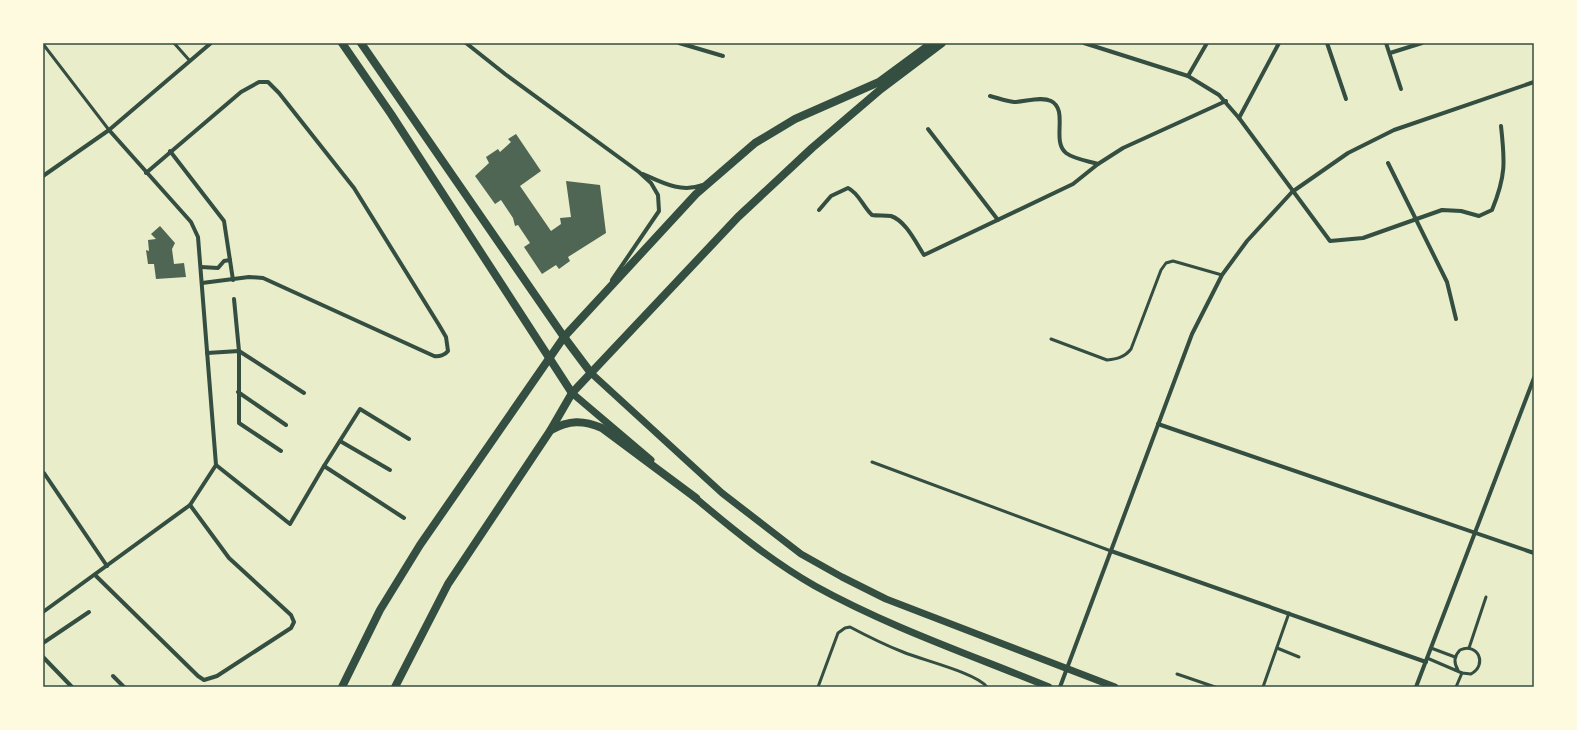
<svg xmlns="http://www.w3.org/2000/svg" width="1577" height="730" viewBox="0 0 1577 730" font-family="'Public Sans',sans-serif">
<style>
.building{fill:#4f6655}
.lines{fill:none;stroke-linecap:round;stroke-linejoin:round}
.service{stroke:#344e41;stroke-width:3}
.minor{stroke:#344e41;stroke-width:4}
.tertiary{stroke:#344e41;stroke-width:7}
.secondary{stroke:#344e41;stroke-width:8}
.neatline{fill:none;stroke:#344e41;stroke-width:1.5}
</style>
<rect width="100%" height="100%" fill="#e9edc9"/>
<g class="building">
<polygon points="516,134 541,171 520,186 551,231 561,224 560,218 571,217 566,181 600,185 606,233 568,257 570,261 559,269 556,265 542,274 524,247 530,243 518,225 515,226 513,218 501,200 495,204 475,176 489,163 486,157 498,149 500,152 511,142 508,139"/>
<polygon points="160,226 175,243 172,249 174,264 184,263 186,277 156,279 154,264 148,264 146,250 149,251 148,240 156,239 151,234"/>
</g>
<g class="lines">
<g class="service">
<polyline points="174,43 190,61"/>
<polyline points="43,44 109,130"/>
<path d="M1051,339L1107,360C1117,359 1125,357 1131,349L1161,270L1166,263L1173,261L1222,275"/>
<polyline points="872,462 1111,551"/>
<polyline points="1277,648 1299,657"/>
<polyline points="1431,648 1455,657"/>
<polyline points="1469,648 1486,597"/>
<path d="M1427,658L1462,673L1471,674C1488,665 1478,642 1460,650C1454,656 1453,662 1458,670"/>
<polyline points="1177,674 1215,687"/>
<path d="M818,687L838,633L845,628L850,627C867,636 885,645 903,652C922,660 977,673 987,687"/>
<polyline points="1263,687 1289,613"/>
<polyline points="1456,687 1462,673"/>
</g>
<g class="minor">
<polyline points="466,43 505,74 639,172 651,183 658,195 659,211 612,280"/>
<polyline points="679,43 723,56"/>
<path d="M1084,43L1188,76L1219,95L1239,118L1330,241L1363,238L1442,210L1461,211L1479,216L1492,210C1506,176 1505,162 1501,126"/>
<polyline points="1327,43 1346,99"/>
<polyline points="1386,43 1401,89"/>
<polyline points="1390,53 1422,43"/>
<polyline points="1188,76 1207,43"/>
<path d="M990,96C998,98 1006,101 1014,102C1025,102 1041,96 1051,101C1069,110 1051,141 1066,153C1074,159 1088,161 1098,164"/>
<polyline points="1239,118 1279,43"/>
<polyline points="928,129 998,220"/>
<polyline points="170,151 224,221 233,280"/>
<polyline points="1388,163 1447,282 1456,319"/>
<path d="M146,173L241,92L259,82H268L279,93L354,188L439,325L446,337L448,351C445,355 439,357 434,356L263,278L249,277L202,283"/>
<path d="M643,174C663,183 681,193 703,185"/>
<polyline points="43,176 109,130 211,43"/>
<path d="M819,210L831,196L848,188C859,193 863,207 872,215C878,216 885,215 891,216C906,221 916,243 924,255L1073,184L1098,164L1123,148L1226,101"/>
<polyline points="201,267 218,268 224,261 230,260"/>
<polyline points="234,299 239,351 304,393"/>
<polyline points="207,353 239,351 239,423 281,451"/>
<polyline points="238,392 286,425"/>
<polyline points="1158,424 1534,553"/>
<polyline points="340,441 390,470"/>
<polyline points="216,465 290,524 324,466 360,409 409,439"/>
<polyline points="324,466 404,518"/>
<polyline points="44,473 107,566"/>
<polyline points="1111,551 1426,662"/>
<polyline points="95,575 198,676 204,680 217,676 291,628 294,622 291,615 229,558 190,505"/>
<polyline points="43,612 190,505 216,465 198,237 191,222 109,130"/>
<polyline points="43,643 89,612"/>
<polyline points="43,657 72,687"/>
<polyline points="113,676 124,687"/>
<polyline points="1060,687 1192,334 1222,275 1247,241 1292,192 1348,153 1394,130 1534,82"/>
<polyline points="1416,687 1534,378"/>
</g>
<g class="tertiary">
<polyline points="591,373 722,493 801,554 842,577 886,599 1115,687"/>
<polyline points="572,393 651,460"/>
<path d="M693,496C731,528 771,561 815,586C889,627 971,655 1049,687"/>
</g>
<g class="secondary">
<polyline points="342,43 391,114 572,393"/>
<polyline points="361,43 564,337 591,373"/>
<path d="M551,430C569,420 583,420 602,428L696,498"/>
<polyline points="342,687 380,610 420,545 564,337 696,194 755,143 795,119 879,82 932,43"/>
<polyline points="395,687 448,584 550,431 572,393 738,217 812,148 881,89 942,43"/>
</g>
</g>
<rect width="1577" height="730" fill="none" stroke="#fefae0" stroke-width="88"/>
<rect x="44" y="44" width="1489" height="642" class="neatline"/>
</svg>
